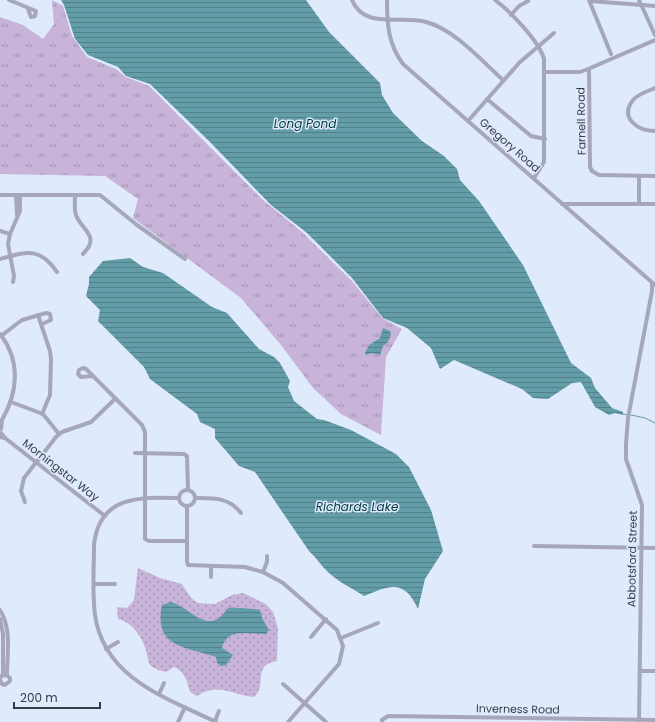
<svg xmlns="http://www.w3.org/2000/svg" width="655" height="722" viewBox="0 0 655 722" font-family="Poppins,sans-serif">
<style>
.grass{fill:url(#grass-tufts)}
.park{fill:url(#park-dots)}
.water{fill:url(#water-rules)}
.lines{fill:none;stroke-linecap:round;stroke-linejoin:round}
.stream{stroke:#639da8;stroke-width:1}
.minor{stroke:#a7a7bb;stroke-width:4}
.labels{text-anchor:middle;stroke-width:3;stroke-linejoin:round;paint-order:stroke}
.street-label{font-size:11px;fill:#363d49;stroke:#dfeafc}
.water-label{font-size:12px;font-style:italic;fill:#003941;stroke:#dfeafc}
</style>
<defs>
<pattern id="grass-tufts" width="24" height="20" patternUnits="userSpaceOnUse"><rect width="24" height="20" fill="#c8b3d9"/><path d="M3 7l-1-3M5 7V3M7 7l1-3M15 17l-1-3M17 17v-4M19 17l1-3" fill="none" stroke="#a393b2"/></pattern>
<pattern id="park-dots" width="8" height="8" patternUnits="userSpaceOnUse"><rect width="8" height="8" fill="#c8b3d9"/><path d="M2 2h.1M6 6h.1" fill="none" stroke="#a393b2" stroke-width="1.8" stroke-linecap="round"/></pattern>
<pattern id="water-rules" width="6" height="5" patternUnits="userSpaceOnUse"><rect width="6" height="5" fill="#639da8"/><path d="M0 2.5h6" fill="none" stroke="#52818b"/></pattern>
</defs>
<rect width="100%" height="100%" fill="#dfeafc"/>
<polygon class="grass" points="52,0 63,6 72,36 87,57 116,69 126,77 149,86 263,200 302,232 352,281 382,318 402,329 386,357 381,435 341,414 313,388 281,345 241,298 133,218 138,199 105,176 0,174 0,17 23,25 43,39 54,24"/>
<path class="park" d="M138,568L160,578L182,584L191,598L198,603L215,604L232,595L243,593L266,604L273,612L278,628L277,661C251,665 268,685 254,697C232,695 218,682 197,696L190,692C187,681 185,672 174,667L166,672C145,667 150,663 145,647C140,634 131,622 118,619L117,607L127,608L134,600Z"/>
<g class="water">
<polygon points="61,0 306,0 329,32 380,83 382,95 393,113 422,141 444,156 457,169 460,180 479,201 523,265 571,363 591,378 595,388 612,408 623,412 623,415 615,413 609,415 595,407 581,382 572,383 548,399 533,398 522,389 454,360 440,369 431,348 407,328 383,318 352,278 307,233 271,205 209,141 150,84 126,76 118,67 88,55 75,39 64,5"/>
<path d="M130,258L143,267L163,273L212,307L227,313L259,349L274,357L280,363L290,381L288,387L294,401L317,419L324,420L351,430L396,454L409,467L431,510L443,551L425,579L418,609C404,579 391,585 364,596C352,588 338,582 328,572C321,566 316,557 309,551L255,472L239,466L215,438V429L200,422L197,414L150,379L144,367L98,321L100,310L86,296L89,284V277L103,261Z"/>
<polygon points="383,328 390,331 391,334 388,342 383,346 380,355 372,353 366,355 365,353 369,345 380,338"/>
<path d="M171,602C194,610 208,637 228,608C231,607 257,609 260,610L262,618L269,630L266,634C249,634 227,627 222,648L233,655L226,665L221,666L217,663L216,657C186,647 153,648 162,605Z"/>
</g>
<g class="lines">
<g class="stream">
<polyline points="623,414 628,415"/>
<polyline points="631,415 645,418 655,423"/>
</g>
<g class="minor">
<polyline points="9,0 36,11 35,16 31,17 28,9"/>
<path d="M352,0C364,30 402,15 426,22C454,29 482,61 503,80"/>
<path d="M387,0C387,24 388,44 403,64L655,285"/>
<path d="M495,0C510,11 539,41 544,59V162L534,178"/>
<polyline points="589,0 611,54"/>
<polyline points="639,0 655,35"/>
<polyline points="590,1 655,6"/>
<polyline points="511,15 519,6 528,1"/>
<polyline points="589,69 590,167 592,171 599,175 655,176"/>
<polyline points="544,72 580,72 588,69 655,40"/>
<path d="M655,88C648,91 638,94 633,100C619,118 638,131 655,131"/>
<polyline points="487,99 531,136 545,139"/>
<polyline points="468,121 520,62 554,33"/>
<polyline points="0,195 100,195 137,225 185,259"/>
<polyline points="16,195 17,215"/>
<path d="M75,195C75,202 74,209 76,215C82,231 101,236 83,254"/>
<polyline points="562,204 655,204"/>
<polyline points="639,204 639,176"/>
<polyline points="0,231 10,234"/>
<path d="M0,259C26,252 39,246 57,272"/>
<polyline points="13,282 14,276 8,244 10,234 20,211 20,195"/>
<polyline points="38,315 50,351 51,359 50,395 42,414"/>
<path d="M0,334C21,361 18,392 2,420"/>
<polyline points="1,336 22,320 46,313 50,314 51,320 42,324"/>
<polyline points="92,376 81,377 78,374 79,370 83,368 86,369 142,425 145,432 145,539 149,541 187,541"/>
<polyline points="11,402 43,414 59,434"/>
<polyline points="0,422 2,420 1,429"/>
<polyline points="0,437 5,438 1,433"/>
<polyline points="5,438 105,516"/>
<polyline points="135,453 184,454 187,456 188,489"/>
<circle cx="187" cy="498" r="8"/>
<path d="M179,498C141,497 99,495 94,545C94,568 92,592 95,615C104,678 166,698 216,722"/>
<path d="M196,498C213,498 229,497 241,513"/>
<polyline points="25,502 21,491 24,478 56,437 62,432 91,422 115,399"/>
<polyline points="187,506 187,562 188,565 245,567 263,572 283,583 337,630 343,646 339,664 288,722"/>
<polyline points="534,546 655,548"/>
<polyline points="263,572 267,562 267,556"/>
<polyline points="211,577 211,566"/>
<polyline points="94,584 115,584"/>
<path d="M0,610C12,629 7,654 7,675"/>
<polyline points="0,619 3,634 3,675"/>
<polyline points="311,637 326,619"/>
<polyline points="341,638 378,623"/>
<polyline points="106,649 118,642"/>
<polyline points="640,671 655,671"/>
<polyline points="0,679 1,676 6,675 10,678 10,681 5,685 2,684 0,680"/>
<polyline points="283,684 326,722"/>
<polyline points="159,694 164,683"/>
<polyline points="639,720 642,505 626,459 626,444 628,418 652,291 652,284"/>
<polyline points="215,721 219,711"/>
<polyline points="178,722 185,707"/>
<polyline points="382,722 382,720 388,716 655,720"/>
</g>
</g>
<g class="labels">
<g class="street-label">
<text transform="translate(581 121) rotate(-91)" y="4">Farnell Road</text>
<text transform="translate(510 145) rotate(41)" y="4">Gregory Road</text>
<text transform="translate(61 470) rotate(38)" y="4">Morningstar Way</text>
<text transform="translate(632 559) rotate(-89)" y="4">Abbotsford Street</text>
<text transform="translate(518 709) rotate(1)" y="4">Inverness Road</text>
</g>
<g class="water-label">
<text x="305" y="128">Long Pond</text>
<text x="357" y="511">Richards Lake</text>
</g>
</g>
<path d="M14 702v6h86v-6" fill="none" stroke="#363d49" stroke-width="2"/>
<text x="20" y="702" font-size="12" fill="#363d49" stroke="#dfeafc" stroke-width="3" paint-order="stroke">200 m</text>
</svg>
